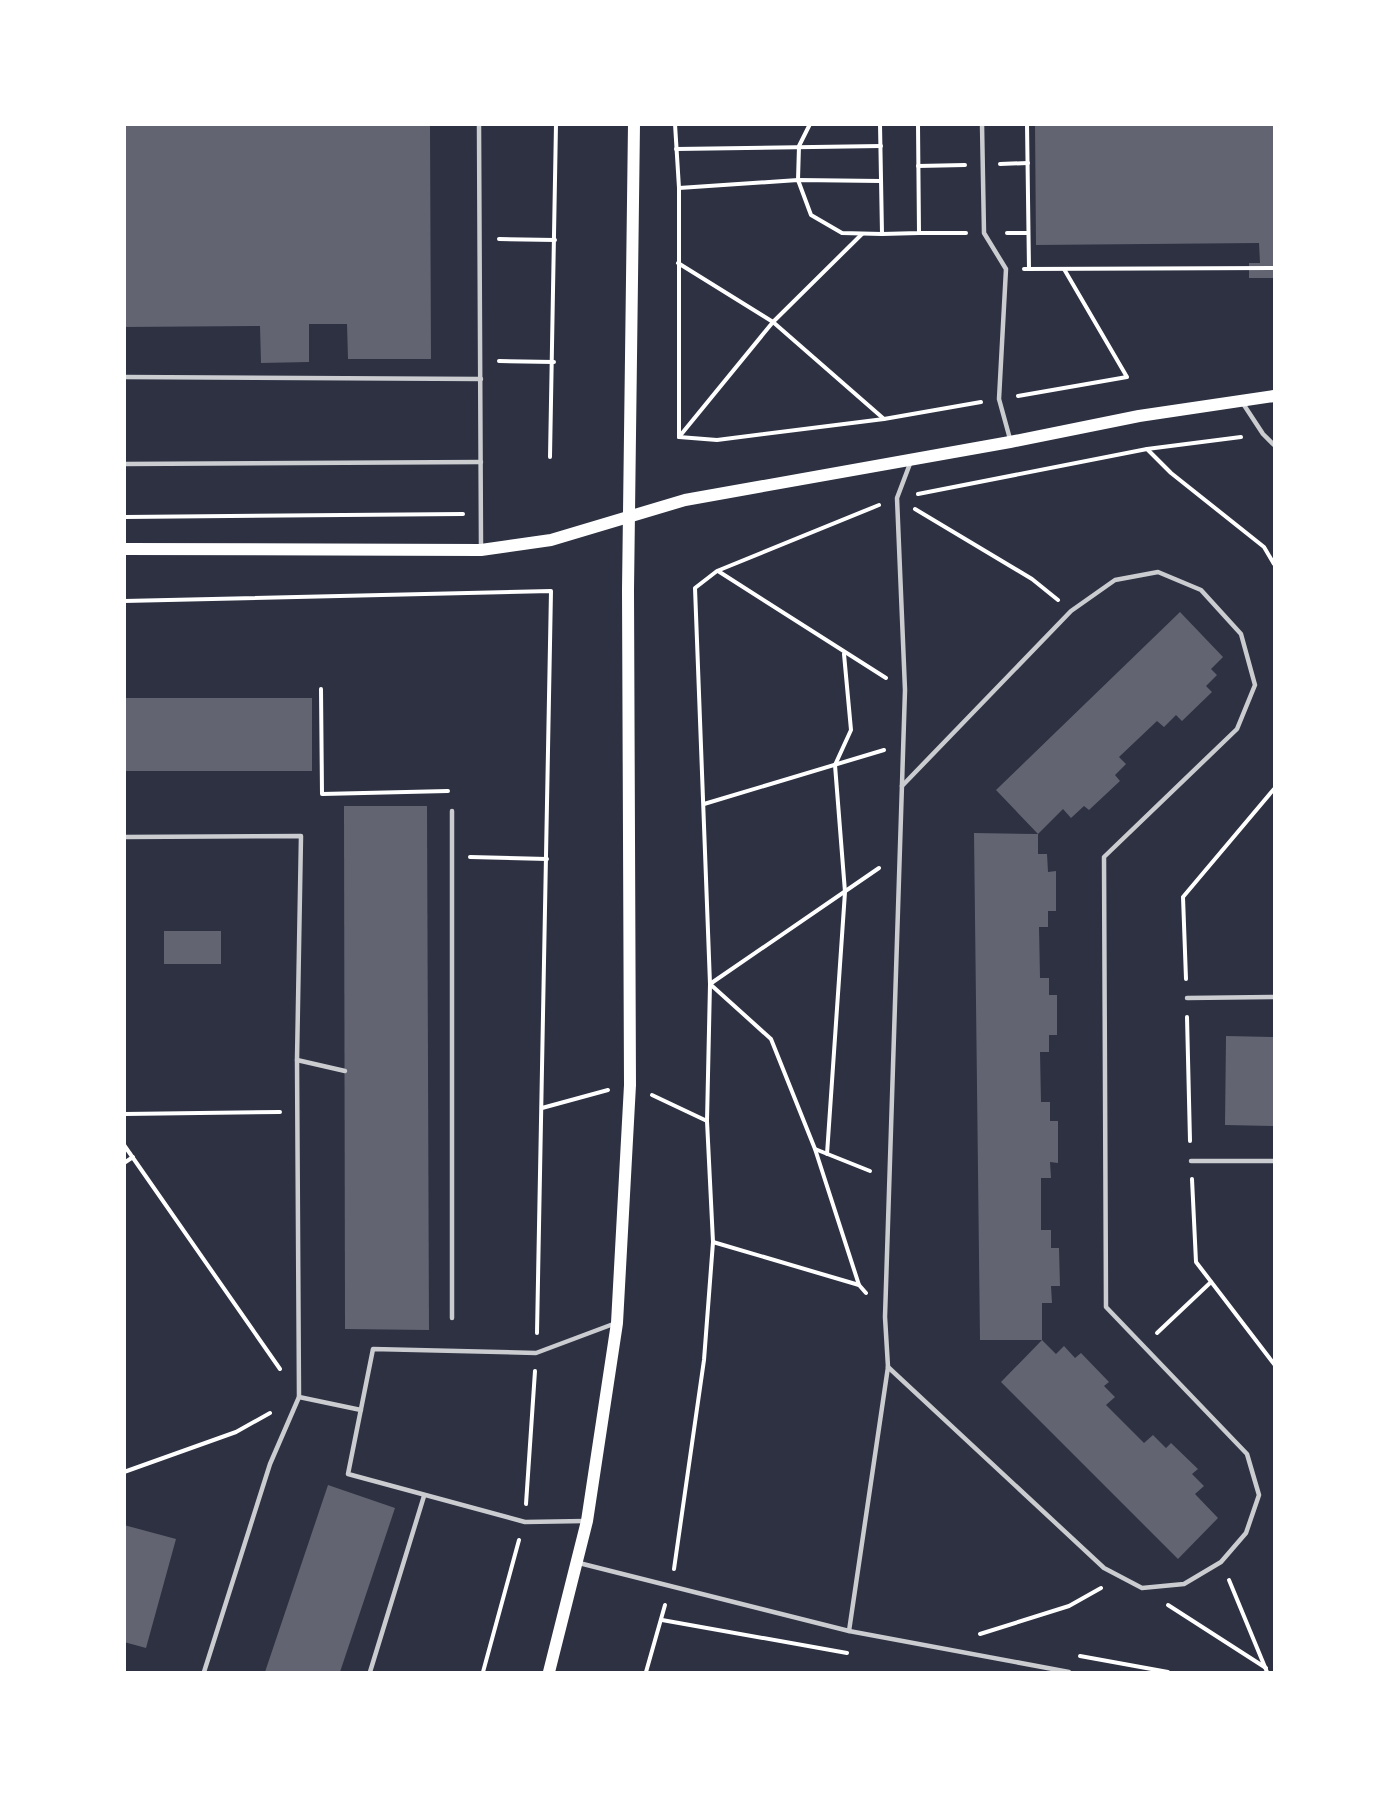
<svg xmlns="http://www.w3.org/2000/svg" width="1399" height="1797" viewBox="0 0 1399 1797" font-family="Spectral,serif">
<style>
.building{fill:#626471}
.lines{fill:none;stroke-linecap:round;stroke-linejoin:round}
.path{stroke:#fff;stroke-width:4}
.service{stroke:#caccd0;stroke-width:4.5}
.secondary{stroke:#fff;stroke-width:12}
</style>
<rect width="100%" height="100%" fill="#2d3142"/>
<g class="building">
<polygon points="124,124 430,124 431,359 348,359 347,324 309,324 309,362 261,363 260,326 124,327"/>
<polygon points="1035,124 1274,124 1274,278 1249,278 1249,263 1260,263 1259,243 1036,245"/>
<polygon points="1180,612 1223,657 1211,669 1217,675 1206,686 1212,692 1182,721 1176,715 1164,727 1157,721 1119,757 1126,764 1115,775 1120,781 1089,810 1084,806 1071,818 1063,809 1038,834 1038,854 1047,854 1048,872 1056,871 1056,911 1048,911 1048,927 1039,927 1040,978 1049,978 1049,995 1057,995 1057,1035 1049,1035 1049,1052 1040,1052 1041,1102 1050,1102 1050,1121 1058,1121 1058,1163 1050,1162 1051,1178 1041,1178 1041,1230 1051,1230 1051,1248 1059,1248 1060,1286 1051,1286 1052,1303 1042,1303 1042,1340 980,1340 974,833 1038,834 996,790"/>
<rect x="124" y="698" width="188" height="73"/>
<polygon points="344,806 427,806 429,1330 345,1329"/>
<rect x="164" y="931" width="57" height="33"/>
<polygon points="1226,1036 1274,1037 1274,1126 1225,1125"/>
<polygon points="1042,1340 1056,1354 1064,1346 1075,1358 1081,1353 1109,1382 1104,1386 1115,1397 1106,1405 1144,1443 1153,1435 1166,1448 1171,1443 1198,1469 1192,1474 1204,1486 1195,1494 1218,1518 1178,1559 1001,1382"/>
<polygon points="328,1485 395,1508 340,1672 265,1672"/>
<polygon points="124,1525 176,1539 146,1648 124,1642"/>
</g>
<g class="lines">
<g class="path">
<polyline points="675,124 679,188 679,437"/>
<polyline points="810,124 799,146 798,180 811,215 842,233 882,234"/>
<polyline points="880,124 882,234 919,233 918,124"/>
<polyline points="1027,124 1029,269"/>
<polyline points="676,149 881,146"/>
<polyline points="1000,164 1028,163"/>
<polyline points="918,166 965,165"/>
<polyline points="679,188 798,180 881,181"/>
<polyline points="919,233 966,233"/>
<polyline points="1007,233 1028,233"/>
<polyline points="499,239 555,240"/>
<polyline points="678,263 773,322 884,419"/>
<polyline points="1024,269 1274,268"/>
<polyline points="499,361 554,362"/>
<polyline points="1018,396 1127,377 1064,269"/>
<polyline points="679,437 717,440 884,419 981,402"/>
<polyline points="679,437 773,322 862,234"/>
<polyline points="1147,449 1171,473 1264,547 1274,564"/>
<polyline points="550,457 556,124"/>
<polyline points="918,494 1147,449 1241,437"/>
<polyline points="915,509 1032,579 1058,600"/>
<polyline points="124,517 463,514"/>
<polyline points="718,571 886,678"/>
<polyline points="124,601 551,591 537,1333"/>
<polyline points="321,689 322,794 448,791"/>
<polyline points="704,804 884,750"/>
<polyline points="470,857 547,859"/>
<polyline points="1186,979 1183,897 1274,789"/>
<polyline points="1187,1017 1190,1141"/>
<polyline points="652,1095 707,1121"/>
<polyline points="542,1108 608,1090"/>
<polyline points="124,1114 280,1112"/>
<polyline points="124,1145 280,1369"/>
<polyline points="815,1149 870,1171"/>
<polyline points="827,1154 845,892 835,765 851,730 844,654"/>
<polyline points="124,1163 133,1157"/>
<polyline points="1192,1179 1196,1262 1274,1364"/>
<polyline points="713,1242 859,1285 866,1293"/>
<polyline points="859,1285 815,1149 771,1039 710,984 879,868"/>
<polyline points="1157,1333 1211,1282"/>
<polyline points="124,1472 236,1432 270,1413"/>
<polyline points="526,1504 535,1371"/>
<polyline points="674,1569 704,1360 713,1242 707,1121 710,984 695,588 717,571 879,505"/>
<polyline points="1229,1580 1267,1672"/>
<polyline points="1168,1605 1266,1668"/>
<polyline points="662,1620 847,1653"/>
<polyline points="980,1634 1069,1606 1101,1588"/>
<polyline points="1080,1656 1168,1672"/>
<polyline points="483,1672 519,1540"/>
<polyline points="646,1672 665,1605"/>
</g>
<g class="service">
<polyline points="479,124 481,548"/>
<polyline points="982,124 984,233 1006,269 999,399 1010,439"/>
<polyline points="124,377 481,379"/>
<polyline points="1242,402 1263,434 1274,445"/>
<polyline points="124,464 481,462"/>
<polyline points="452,811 452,1318"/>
<polyline points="124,837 301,836 297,1060 299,1397 270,1464 204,1672"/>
<polyline points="1187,998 1274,997"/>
<polyline points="297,1060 345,1071"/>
<polyline points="1191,1161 1274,1161"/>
<polyline points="888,1367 1104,1568 1142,1588 1184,1584 1221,1562 1246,1533 1259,1495 1247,1454 1106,1307 1104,857 1237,729 1255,685 1241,634 1201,590 1158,572 1115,580 1071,611 902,786"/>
<polyline points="299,1397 361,1410"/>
<polyline points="585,1521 525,1522 348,1474 373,1349 536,1353 616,1323"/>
<polyline points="579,1563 849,1631 1069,1672"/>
<polyline points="849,1631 888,1367 885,1317 905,690 897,498 911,461"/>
<polyline points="370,1672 424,1496"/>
</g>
<g class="secondary">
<polyline points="124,549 481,550 551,540 685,500 1010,442 1139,416 1274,396"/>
<polyline points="549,1672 587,1521 617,1323 630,1085 628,590 634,124"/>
</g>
</g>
<rect width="1399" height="1797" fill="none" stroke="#ffffff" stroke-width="252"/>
</svg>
